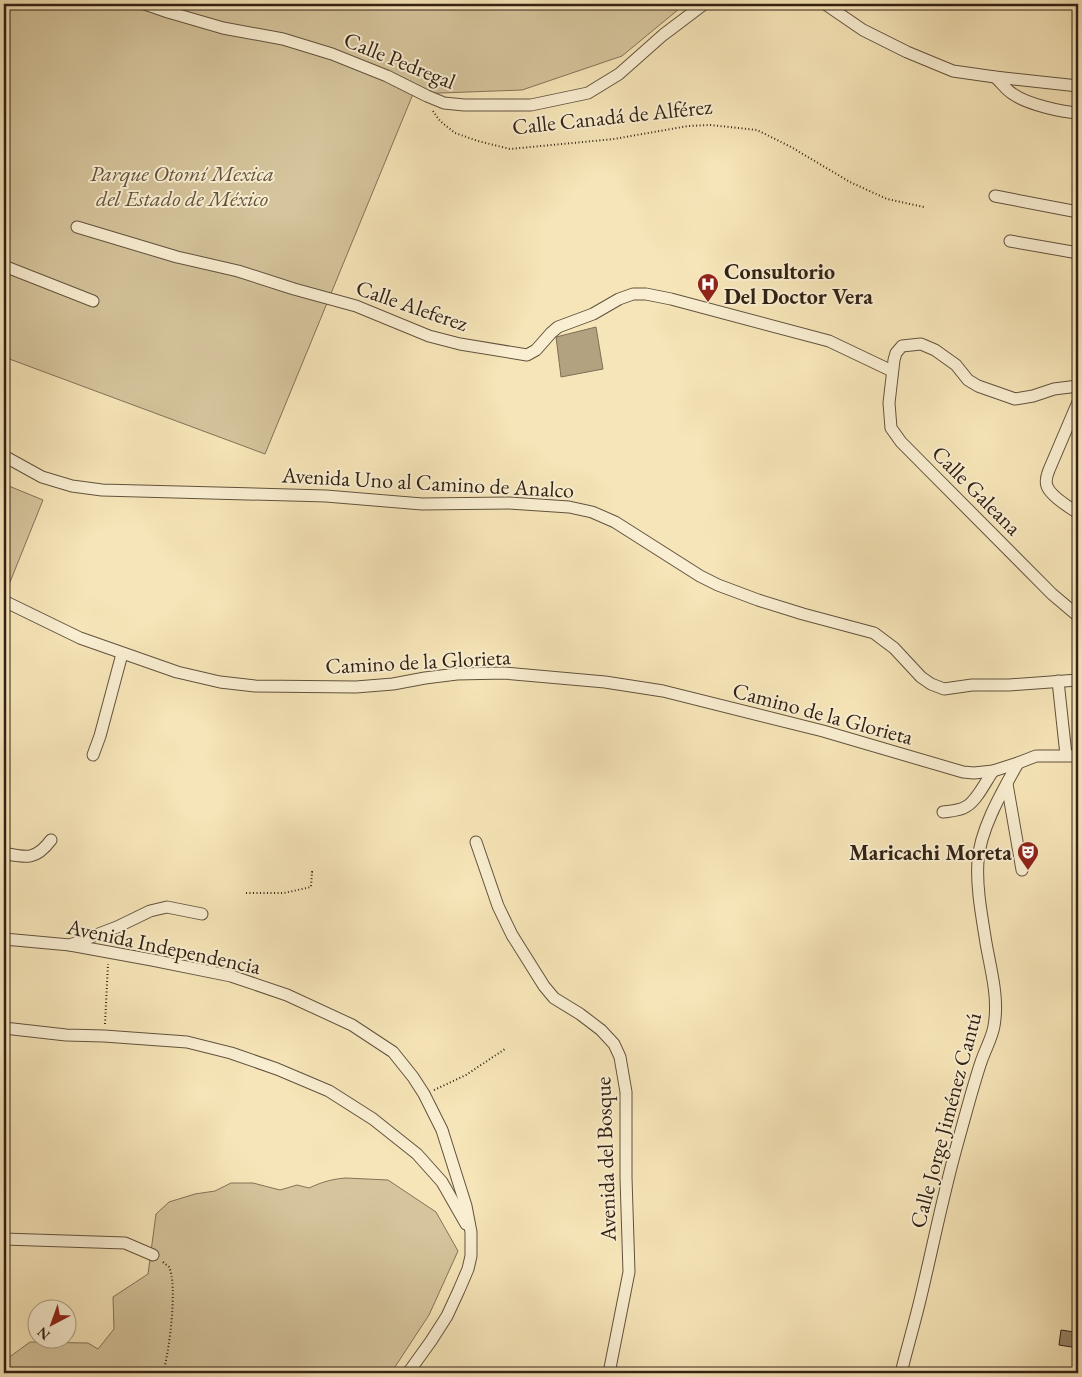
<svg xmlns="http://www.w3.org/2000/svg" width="1082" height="1377" viewBox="0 0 1082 1377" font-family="'EB Garamond',serif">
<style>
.green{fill:#d5c49c;stroke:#837258}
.water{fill:#b3a280;stroke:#7f6e55}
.building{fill:#978769;stroke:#312114}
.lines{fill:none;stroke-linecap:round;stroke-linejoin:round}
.minor-casing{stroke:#62523d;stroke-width:13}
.path{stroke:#312114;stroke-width:2;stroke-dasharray:1 2.5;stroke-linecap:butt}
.minor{stroke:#f9eed1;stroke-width:11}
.labels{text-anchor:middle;stroke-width:4;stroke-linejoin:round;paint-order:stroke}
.street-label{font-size:22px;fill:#312114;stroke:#f9eed1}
.park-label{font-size:22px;font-style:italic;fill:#62523d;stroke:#f9eed1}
.poi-label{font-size:22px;font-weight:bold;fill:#312114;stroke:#f9eed1;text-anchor:start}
</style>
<rect width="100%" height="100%" fill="#f6e5b8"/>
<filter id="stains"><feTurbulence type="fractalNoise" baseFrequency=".004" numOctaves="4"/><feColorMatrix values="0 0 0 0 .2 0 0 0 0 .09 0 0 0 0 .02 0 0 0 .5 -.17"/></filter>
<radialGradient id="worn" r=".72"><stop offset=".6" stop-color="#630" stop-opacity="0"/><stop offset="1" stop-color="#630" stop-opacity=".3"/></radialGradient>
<g class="green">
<polygon points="4,4 685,4 622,56 522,90 413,94 265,454 4,357"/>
<polygon points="4,484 43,500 6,592 4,592"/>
<path d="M346,1178L388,1180L436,1212L458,1251L429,1315L391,1373H4V1361L30,1342L88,1343L98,1349L114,1329L113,1297L148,1274L156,1214L169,1202L195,1194L215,1191L231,1183H253L280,1190L297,1185L309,1188C322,1182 332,1179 346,1178Z"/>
</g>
<polygon class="water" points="596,327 603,369 561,377 556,337"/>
<polygon class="building" points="1061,1330 1074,1332 1073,1338 1078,1339 1078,1348 1059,1345"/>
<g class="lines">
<g class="minor-casing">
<g id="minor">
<polyline points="145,4 168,12 223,28 283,39 332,54 387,76 427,96 444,103 464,105 531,105 588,93 619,74 663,35 704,4"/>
<polyline points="825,4 863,30 907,52 953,71 995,77 1078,86"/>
<path d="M995,77C1001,82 1006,90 1013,94C1027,104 1061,112 1078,113"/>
<polyline points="995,196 1078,212"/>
<polyline points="77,227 177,257 238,271 294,289 356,306 429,336 460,344 527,355 536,350 551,333 558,327 593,314 619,299 633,294 646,294 671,299 829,341 892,371"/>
<polyline points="1010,241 1078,253"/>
<polyline points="4,266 93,301"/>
<polyline points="1078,386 1054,389 1033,396 1015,399 978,386 968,380 956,365 935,350 921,344 902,346 896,353 894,360 889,403 891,428 901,442 1052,594 1078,616"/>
<polyline points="4,456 42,477 72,486 102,490 326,496 422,504 509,503 569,507 592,512 615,522 700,576 718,585 758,600 803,614 874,633 894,648 921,677 931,684 944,689 972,685 1009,685 1078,680"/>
<path d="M1075,511C1067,506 1050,495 1047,486C1045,481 1047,475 1049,470L1078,402"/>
<polyline points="4,601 80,638 177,672 220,682 255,686 356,687 393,684 425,678 457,674 504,673 605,682 663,691 823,731 963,772 974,773 993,771 1018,763 1036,756 1078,756"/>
<polyline points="1058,681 1066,755"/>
<polyline points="93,755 100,736 122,654"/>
<polyline points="1007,784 1022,870"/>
<path d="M943,812C950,811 960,811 967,806C977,800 986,781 993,771"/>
<polyline points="476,842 498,906 512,935 544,986 554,998 580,1014 601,1030 614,1044 620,1057 626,1092 626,1178 629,1272 609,1373"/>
<path d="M4,853C27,858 36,860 51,840"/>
<polyline points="4,939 70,945 152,960 231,976 287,995 352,1025 393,1052 413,1077 424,1094 442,1130 466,1206 471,1232 471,1256 468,1269 459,1290 447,1316 431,1341 408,1373"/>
<polyline points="70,945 117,927 150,911 167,907 202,914"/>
<polyline points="4,1028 66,1035 104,1036 187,1042 231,1053 277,1069 329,1091 373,1119 417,1154 442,1182 466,1224"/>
<polyline points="4,1239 125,1243 153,1255"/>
<path d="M901,1373C907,1348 915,1322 921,1296C933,1246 943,1195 957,1145C965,1117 972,1089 981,1062C985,1050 992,1038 994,1026C999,998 991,971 986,943C982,917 976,887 978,861C980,829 1003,790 1018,763"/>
</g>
</g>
<g class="path">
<polyline points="433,111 440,121 455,133 478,141 510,149 614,139 688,126 710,125 757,130 791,147 850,182 887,199 924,207"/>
<polyline points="246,893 284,893 311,887 312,872 315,873"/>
<polyline points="105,1024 108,964"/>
<polyline points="434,1090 466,1075 505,1049"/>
<path d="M163,1262C165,1264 167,1265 169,1267C178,1285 169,1354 163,1373"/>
</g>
<use href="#minor" class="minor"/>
</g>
<defs>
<g id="hospital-pin" transform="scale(1.125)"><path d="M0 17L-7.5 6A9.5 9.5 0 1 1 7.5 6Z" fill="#8f2418" stroke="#f9eed1"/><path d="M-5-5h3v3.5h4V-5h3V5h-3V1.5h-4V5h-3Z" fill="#fff"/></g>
<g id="theatre-pin" transform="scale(1.125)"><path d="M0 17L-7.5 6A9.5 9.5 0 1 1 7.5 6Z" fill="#8f2418" stroke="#f9eed1"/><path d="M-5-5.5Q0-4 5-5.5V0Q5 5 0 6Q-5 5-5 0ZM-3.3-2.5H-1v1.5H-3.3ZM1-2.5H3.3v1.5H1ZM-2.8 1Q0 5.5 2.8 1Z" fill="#fff"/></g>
</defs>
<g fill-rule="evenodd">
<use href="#hospital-pin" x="708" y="284"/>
<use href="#theatre-pin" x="1028" y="852"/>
</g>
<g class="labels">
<g class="street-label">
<text transform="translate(400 60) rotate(22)" y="8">Calle Pedregal</text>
<text transform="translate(612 116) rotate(-6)" y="8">Calle Canadá de Alférez</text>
<text transform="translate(412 305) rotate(19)" y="8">Calle Aleferez</text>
<text transform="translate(428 482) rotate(3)" y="8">Avenida Uno al Camino de Analco</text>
<text transform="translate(977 490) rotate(45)" y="8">Calle Galeana</text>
<text transform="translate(418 661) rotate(-3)" y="8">Camino de la Glorieta</text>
<text transform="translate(823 713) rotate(15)" y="8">Camino de la Glorieta</text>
<text transform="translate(164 946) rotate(12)" y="8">Avenida Independencia</text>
<text transform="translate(945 1120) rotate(-75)" y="8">Calle Jorge Jiménez Cantú</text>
<text transform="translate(605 1159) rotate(-92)" y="8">Avenida del Bosque</text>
</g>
<g class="park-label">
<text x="182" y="181">Parque Otomí Mexica<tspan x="182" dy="25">del Estado de México</tspan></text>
</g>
<g class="poi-label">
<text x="724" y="279">Consultorio<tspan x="724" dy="25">Del Doctor Vera</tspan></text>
<text x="1012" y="860" text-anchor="end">Maricachi Moreta</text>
</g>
</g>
<rect width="1082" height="1377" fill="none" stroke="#f6e5b8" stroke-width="20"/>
<rect x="5" y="5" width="1072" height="1367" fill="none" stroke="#312114" stroke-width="2.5"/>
<rect x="10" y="10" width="1062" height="1357" fill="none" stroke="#312114"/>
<g transform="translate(52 1324) rotate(221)"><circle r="24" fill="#f9eed1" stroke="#a99c85"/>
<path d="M0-4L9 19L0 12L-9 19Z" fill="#8f2418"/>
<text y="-8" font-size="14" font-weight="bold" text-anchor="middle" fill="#312114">N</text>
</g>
<rect width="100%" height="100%" filter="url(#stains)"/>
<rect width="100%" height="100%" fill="url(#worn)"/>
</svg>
